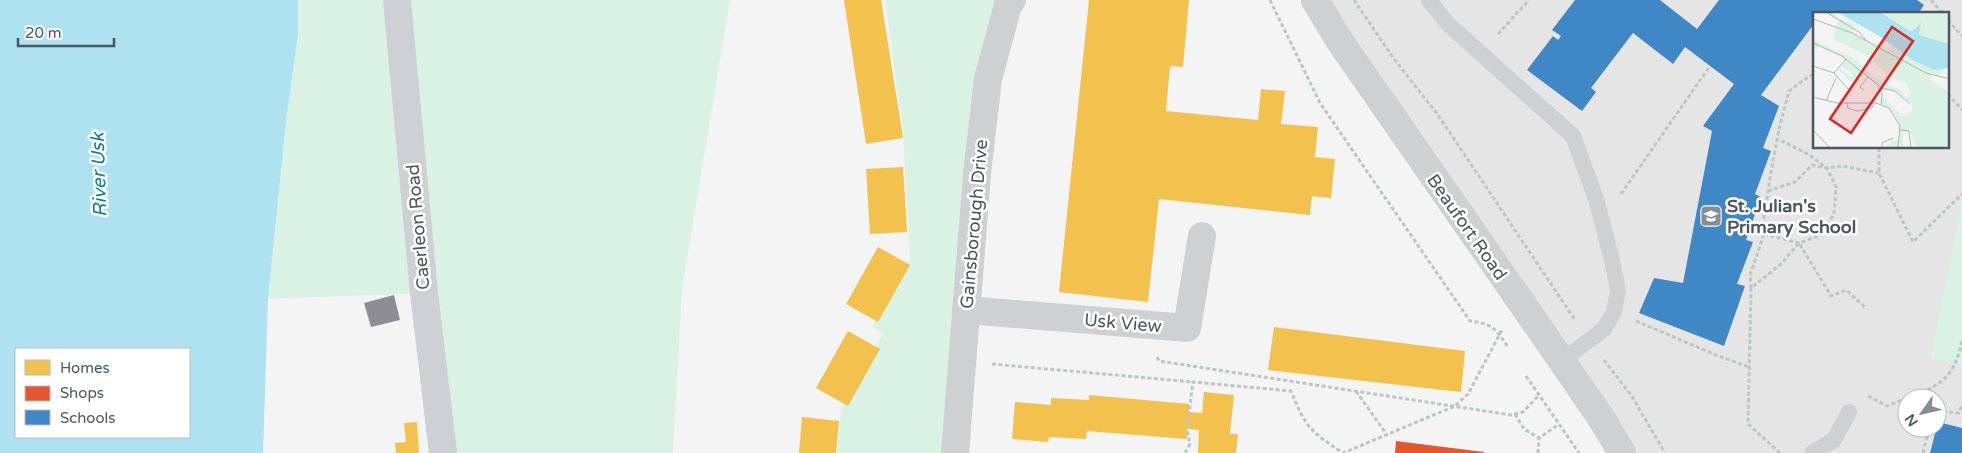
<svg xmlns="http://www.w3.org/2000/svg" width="1962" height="453" viewBox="0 0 1962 453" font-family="'Varela Round',sans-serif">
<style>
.education{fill:#e6e5e6;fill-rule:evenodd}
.green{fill:#d9f2e3}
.water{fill:#aee2f0;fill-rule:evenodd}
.homes{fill:#f2c14e}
.shops{fill:#e4572e}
.schools{fill:#3f88c5}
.industry{fill:#8d8d92}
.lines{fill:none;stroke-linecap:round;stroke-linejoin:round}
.path{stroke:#bcc7c4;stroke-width:3;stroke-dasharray:4 2.5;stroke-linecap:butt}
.service{stroke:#ced0d2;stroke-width:16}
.minor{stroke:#ced0d2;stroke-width:28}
.tertiary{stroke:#ced0d2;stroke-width:28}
.secondary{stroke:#ced0d4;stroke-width:28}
.labels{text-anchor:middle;stroke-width:5;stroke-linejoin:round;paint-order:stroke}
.poi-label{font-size:18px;font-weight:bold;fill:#4a5661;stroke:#fff;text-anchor:start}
.street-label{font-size:18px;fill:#4a5661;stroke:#fff}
.water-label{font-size:19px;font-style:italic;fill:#0c7c9b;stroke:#fff}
.inset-road{fill:none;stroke:#b0b5b9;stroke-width:1}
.view{fill:#d62828;fill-opacity:0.15;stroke:#d62828;stroke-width:2.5}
.inset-edge{fill:none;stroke:#4a5661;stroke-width:2.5}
</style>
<rect width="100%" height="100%" fill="#f4f4f4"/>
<path class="education" d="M1315,0H1962V453H1622ZM1814,14H1948V148H1814ZM1907,398H1937V428H1907Z"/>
<g class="green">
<polygon points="298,0 730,0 682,289 673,453 443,453 424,293 268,299 286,121 298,35"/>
<polygon points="885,0 1003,0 955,451 977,453 837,453 841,410 883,333 872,327 910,260 903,133"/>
<polygon points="1962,200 1962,364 1931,358"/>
</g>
<path class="water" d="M0,0H298V35L286,121L268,299L263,453H0ZM16,349H189V437H16Z"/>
<g class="homes">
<polygon points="844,0 881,0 903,138 866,144"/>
<polygon points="1089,0 1189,0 1183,67 1170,66 1166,111 1258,120 1261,89 1285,91 1281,124 1318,127 1315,157 1335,159 1331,198 1312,196 1310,215 1159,199 1148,302 1059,292"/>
<polygon points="903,167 907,232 870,234 866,169"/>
<polygon points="878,247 910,265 878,322 846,304"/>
<polygon points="1274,327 1465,351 1461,392 1268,370"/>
<polygon points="848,331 880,349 848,406 816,388"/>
<polygon points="1204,392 1234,395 1230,434 1238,434 1236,453 1198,453 1199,430 1187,429 1187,439 1087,431 1086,439 1049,437 1048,442 1012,439 1015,402 1051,405 1051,398 1089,400 1089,395 1189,404 1189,412 1202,413"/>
<polygon points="802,417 839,421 836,453 799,453"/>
<polygon points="417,422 419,453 396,453 395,443 406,442 404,423"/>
</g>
<polygon class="shops" points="1396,441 1484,452 1484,453 1395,453"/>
<g class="schools">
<polygon points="1575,0 1660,0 1697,29 1719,0 1917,0 1924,5 1918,14 1814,14 1814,24 1761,95 1779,106 1763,148 1771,151 1755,194 1761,197 1746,240 1753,242 1737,284 1745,286 1724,346 1639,313 1654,278 1683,283 1712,131 1703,126 1734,84 1685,47 1673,64 1633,33 1591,88 1596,92 1582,111 1527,70 1553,36 1558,40 1561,36 1552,30"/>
<polygon points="1938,422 1962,428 1962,453 1930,453"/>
</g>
<polygon class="industry" points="394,295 400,320 371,327 364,303"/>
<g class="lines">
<g class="path">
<path d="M1270,0L1320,103L1470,321C1493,324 1495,328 1508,347"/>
<polyline points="1354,0 1394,59 1438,115 1575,320"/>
<polyline points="1931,0 1943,14"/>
<polyline points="1948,20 1962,36"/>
<polyline points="1498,34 1529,0"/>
<polyline points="1948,94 1962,110"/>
<polyline points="1879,148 1879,173 1913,242 1962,194"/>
<polyline points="1768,191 1795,182 1812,165 1827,168 1842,166 1879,173"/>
<polyline points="1621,194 1710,66"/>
<polyline points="1764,234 1799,243 1821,235 1834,214 1836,187 1827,168 1808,154 1778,139"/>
<polyline points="1751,288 1750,275 1764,234 1764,217 1770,178 1779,129 1789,91 1805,79 1814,74"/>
<polyline points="1636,321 1716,355 1749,367"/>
<polyline points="1157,357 1159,361 1511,415 1523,412 1539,395"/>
<polyline points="1604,360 1631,395 1665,453"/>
<polyline points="992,364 1193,382"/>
<polyline points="1526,376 1579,453"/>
<polyline points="1356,391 1387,435"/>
<path d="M1868,396L1887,406C1927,388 1953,390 1962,340"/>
<polyline points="1515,414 1524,429 1539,438"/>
<polyline points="1937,416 1945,412 1959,413 1962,404"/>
<path d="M1185,453L1190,444L1187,429L1193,382L1291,391C1306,428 1310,431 1343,453L1455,406L1468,394L1503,328"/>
<polyline points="1538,453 1539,438 1559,424"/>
<polyline points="1780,453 1748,424 1751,288 1781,264 1799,243 1831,296 1846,290 1866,308"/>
<polyline points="1923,453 1929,428"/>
</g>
<g class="service">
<polyline points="1429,0 1448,24 1573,136 1596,199 1611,256 1618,290 1614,312 1604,329 1562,361"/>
<polyline points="1812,453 1834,440 1849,412"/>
</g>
<g class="minor">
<polyline points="966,310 1187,328 1202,236"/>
<polyline points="955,453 977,174 988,79 1008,5 1012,0"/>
</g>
<polyline class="tertiary" points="1315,0 1339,40 1562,361 1603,421 1622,453"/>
<polyline class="secondary" points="397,0 424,293 443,453"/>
</g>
<defs>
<g id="school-square" transform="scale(1.125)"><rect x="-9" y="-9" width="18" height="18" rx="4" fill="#868d94" stroke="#fff"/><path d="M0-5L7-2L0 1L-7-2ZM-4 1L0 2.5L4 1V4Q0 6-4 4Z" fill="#fff"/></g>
</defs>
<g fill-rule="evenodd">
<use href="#school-square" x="1711" y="216"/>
</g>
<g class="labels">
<g class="poi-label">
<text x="1727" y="212">St. Julian's<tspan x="1727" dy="21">Primary School</tspan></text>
</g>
<g class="street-label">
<text transform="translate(974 224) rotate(-85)" y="6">Gainsborough Drive</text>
<text transform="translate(418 227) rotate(-95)" y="6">Caerleon Road</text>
<text transform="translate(1467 227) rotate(55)" y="6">Beaufort Road</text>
<text transform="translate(1123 323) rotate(5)" y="6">Usk View</text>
</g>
<g class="water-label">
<text transform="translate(98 175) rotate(-92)" y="7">River Usk</text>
</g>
</g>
<g transform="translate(1813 12)">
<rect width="136" height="136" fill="#f4f4f4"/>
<path d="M13,0H19L26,7L42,12L39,21L73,40L77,32L101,49L121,58L131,55L128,62L119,63L116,67L136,80V136H103L98,121L90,120V136H69L87,126V114L81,101L68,92L69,84L90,105L99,99V92L82,79L68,76L48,60L41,69H37L26,58L27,56L39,66L41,63L29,54L32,47L6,33L4,37L0,36V28L43,47L59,64L89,79L92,85L98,81L93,71L80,67L51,42L20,27L26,7ZM67,0H136V32L105,23L108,20L103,13V18L98,21Z" fill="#d9f2e3"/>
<path d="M24,0H67L98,20L108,11L106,23L136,32V56L121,58L101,49L66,24Z" fill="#aee2f0"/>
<path class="inset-road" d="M13,0L46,20L54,29M0,7L39,21L113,61L137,67M0,31L29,44L65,73L69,82L68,92M0,54L21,61L33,47M21,61L36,78M68,76L82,79L97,92M51,78L47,75L55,65M0,85L24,91H63L76,96L87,114L85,136M13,89L23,66M34,91L35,96L44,99L59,96L61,91M0,118L17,136M87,118L96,119L98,136M69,136V131L80,126"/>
<path class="view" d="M79,15L100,29L38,121L17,107Z"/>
<rect width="136" height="136" class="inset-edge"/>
</g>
<rect x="15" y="348" width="175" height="90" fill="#ffffff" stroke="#b7bbc0"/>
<rect x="25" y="360" width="25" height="15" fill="#f2c14e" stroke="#b7bbc0"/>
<text x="60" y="373" font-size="15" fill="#4a5661">Homes</text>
<rect x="25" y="386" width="25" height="15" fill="#e4572e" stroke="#b7bbc0"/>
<text x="60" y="398" font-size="15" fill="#4a5661">Shops</text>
<rect x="25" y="410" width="25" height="15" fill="#3f88c5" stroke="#b7bbc0"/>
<text x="60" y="423" font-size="15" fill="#4a5661">Schools</text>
<g transform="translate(1922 413) rotate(236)"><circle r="24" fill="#ffffff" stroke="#b7bbc0"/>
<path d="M0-4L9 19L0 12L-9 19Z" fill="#868d94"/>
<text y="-8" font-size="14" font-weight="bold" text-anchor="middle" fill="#4a5661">N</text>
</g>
<path d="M18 38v8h96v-8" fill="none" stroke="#4a5661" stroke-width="2.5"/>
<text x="25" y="38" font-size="15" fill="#4a5661" stroke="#ffffff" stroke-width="4" paint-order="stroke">20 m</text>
</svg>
